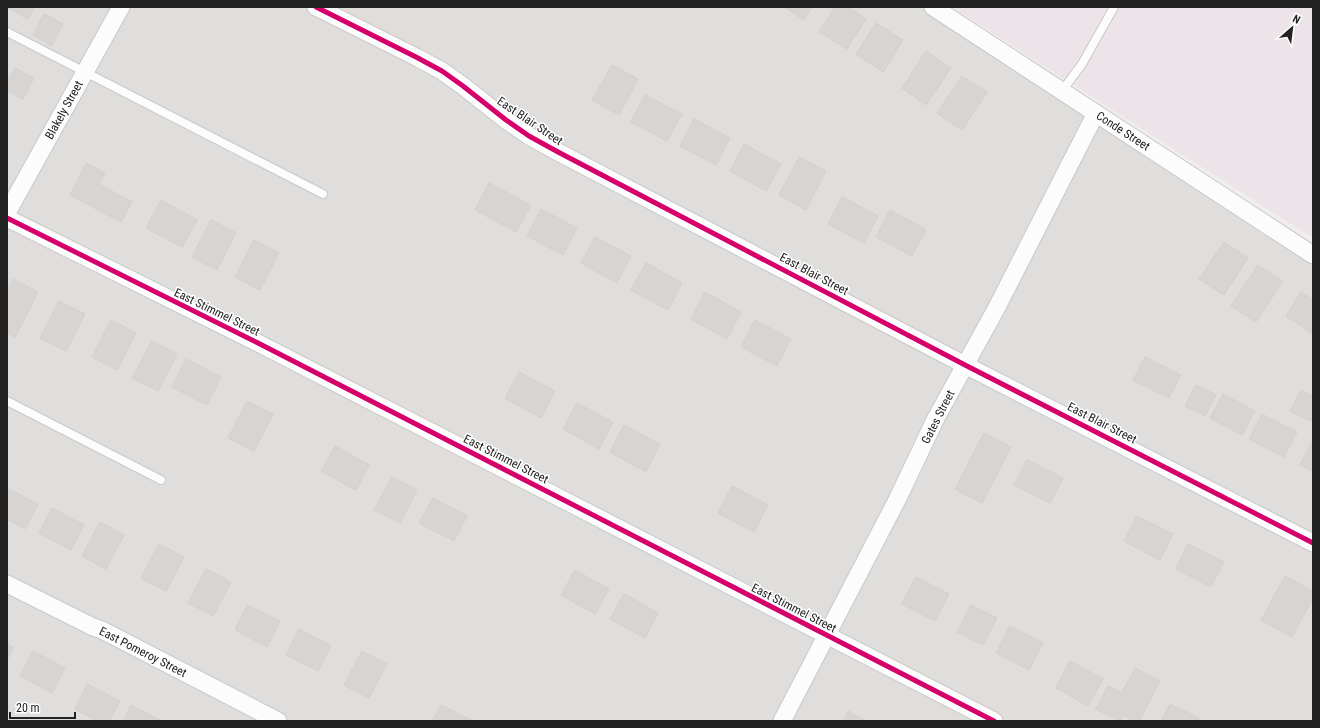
<svg xmlns="http://www.w3.org/2000/svg" width="1320" height="728" viewBox="0 0 1320 728" font-family="'Roboto Condensed',sans-serif">
<style>
.residential{fill:#dfdedc}
.industrial{fill:#ede4e9}
.building{fill:#d7d4d2;stroke:#d3d0cc}
.lines{fill:none;stroke-linecap:round;stroke-linejoin:round}
.service-casing{stroke:#c9c8c7;stroke-width:10}
.minor-casing{stroke:#c9c8c7;stroke-width:19}
.service{stroke:#fdfcfc;stroke-width:8}
.minor{stroke:#fdfcfc;stroke-width:17}
.cycleway-casing{stroke:#fff;stroke-width:8}
.cycleway{stroke:#d6006c;stroke-width:5}
.labels{text-anchor:middle;stroke-width:3;stroke-linejoin:round;paint-order:stroke}
.street-label{font-size:12px;fill:#222;stroke:#fff}
</style>
<rect width="100%" height="100%" fill="#f0eeeb"/>
<polygon class="residential" points="7,7 921,7 1313,262 1313,721 7,721"/>
<polygon class="industrial" points="951,7 1313,7 1313,238"/>
<g class="building">
<polygon points="9,7 34,7 28,19 8,8"/>
<polygon points="784,7 812,7 804,20"/>
<polygon points="835,7 848,7 866,19 847,49 819,32"/>
<polygon points="44,14 63,24 52,46 33,35"/>
<polygon points="876,23 903,40 883,72 856,54"/>
<polygon points="926,51 951,68 926,105 902,88"/>
<polygon points="612,65 638,79 619,115 592,100"/>
<polygon points="15,68 34,78 23,99 7,91 7,82"/>
<polygon points="962,76 987,92 962,130 937,113"/>
<polygon points="645,95 682,114 667,141 631,122"/>
<polygon points="694,119 730,138 716,165 680,146"/>
<polygon points="744,144 781,164 766,191 730,171"/>
<polygon points="799,157 826,171 806,210 779,195"/>
<polygon points="86,163 105,173 99,184 132,202 121,222 70,195"/>
<polygon points="489,183 531,205 516,232 475,210"/>
<polygon points="842,197 878,216 864,243 828,224"/>
<polygon points="161,200 197,220 182,247 146,228"/>
<polygon points="541,209 577,228 563,255 527,236"/>
<polygon points="890,210 926,230 912,256 876,237"/>
<polygon points="211,220 236,233 217,270 192,257"/>
<polygon points="595,237 631,256 617,283 581,263"/>
<polygon points="254,240 279,253 260,290 235,277"/>
<polygon points="1224,242 1248,258 1224,295 1199,279"/>
<polygon points="646,263 682,283 668,310 631,290"/>
<polygon points="1258,265 1283,281 1256,322 1231,306"/>
<polygon points="13,279 38,292 15,337 7,333 7,291"/>
<polygon points="705,292 741,312 727,339 691,319"/>
<polygon points="1301,292 1313,300 1313,334 1286,316"/>
<polygon points="59,301 85,314 66,351 40,338"/>
<polygon points="111,320 136,333 117,370 92,357"/>
<polygon points="755,320 791,339 777,366 741,347"/>
<polygon points="152,341 177,354 158,391 132,378"/>
<polygon points="1145,357 1181,375 1169,398 1133,380"/>
<polygon points="186,359 221,377 207,405 172,387"/>
<polygon points="519,372 555,391 541,418 505,398"/>
<polygon points="1196,385 1216,395 1205,416 1185,406"/>
<polygon points="1301,390 1313,396 1313,416 1310,421 1290,411"/>
<polygon points="1223,394 1255,411 1242,435 1210,418"/>
<polygon points="247,401 273,414 254,451 228,438"/>
<polygon points="577,403 613,422 599,449 563,429"/>
<polygon points="1262,414 1297,432 1284,457 1249,439"/>
<polygon points="624,425 660,444 646,472 610,452"/>
<polygon points="984,433 1011,447 982,503 955,489"/>
<polygon points="1313,440 1313,471 1300,465"/>
<polygon points="335,446 369,465 356,490 321,471"/>
<polygon points="1027,460 1063,478 1050,503 1014,485"/>
<polygon points="392,477 417,490 400,523 374,510"/>
<polygon points="732,486 768,505 754,532 718,513"/>
<polygon points="7,488 38,504 25,529 7,519"/>
<polygon points="433,498 467,516 454,541 419,523"/>
<polygon points="52,508 84,525 71,550 39,533"/>
<polygon points="1137,516 1173,534 1160,560 1124,541"/>
<polygon points="100,522 124,535 106,569 82,556"/>
<polygon points="159,544 184,557 166,591 141,578"/>
<polygon points="1188,544 1224,562 1211,587 1176,569"/>
<polygon points="206,569 231,582 213,616 188,603"/>
<polygon points="575,570 609,589 595,614 561,595"/>
<polygon points="1285,576 1313,591 1313,598 1292,637 1261,620"/>
<polygon points="916,577 949,594 935,621 902,604"/>
<polygon points="624,594 658,613 645,638 610,619"/>
<polygon points="247,605 280,621 267,647 235,630"/>
<polygon points="971,605 997,618 983,645 957,632"/>
<polygon points="1010,626 1043,643 1029,670 996,653"/>
<polygon points="299,629 331,646 318,671 286,655"/>
<polygon points="7,644 13,647 7,660"/>
<polygon points="33,651 65,668 52,693 20,676"/>
<polygon points="362,651 387,664 369,698 344,685"/>
<polygon points="1070,661 1103,679 1088,706 1056,688"/>
<polygon points="1135,668 1160,681 1139,721 1134,721 1123,715 1120,721 1096,709 1108,686 1122,693"/>
<polygon points="87,684 120,701 109,721 97,721 75,709"/>
<polygon points="1170,704 1199,718 1197,721 1161,721"/>
<polygon points="131,705 162,721 123,721"/>
<polygon points="441,705 473,721 432,721"/>
<polygon points="848,711 866,721 843,721"/>
</g>
<g class="lines">
<g class="service-casing">
<g id="service">
<polyline points="7,32 323,194"/>
<polyline points="1062,91 1082,64 1114,7"/>
<polyline points="7,401 161,480"/>
</g>
</g>
<g class="minor-casing">
<g id="minor">
<polyline points="316,7 416,57 442,71 463,86 506,120 529,136 558,152 965,365 1313,543"/>
<polyline points="933,7 1313,255"/>
<polyline points="7,213 121,7"/>
<polyline points="7,218 258,343 994,721"/>
<polyline points="7,584 93,627 102,630 278,721"/>
<polyline points="782,721 897,500 936,418 996,309 1096,113"/>
</g>
</g>
<use href="#service" class="service"/>
<use href="#minor" class="minor"/>
<g class="cycleway-casing">
<g id="cycleway">
<polyline points="316,7 416,57 442,71 463,86 506,120 529,136 558,152 965,365 1313,543"/>
<polyline points="7,218 258,343 994,721"/>
</g>
</g>
<use href="#cycleway" class="cycleway"/>
</g>
<g class="labels">
<g class="street-label">
<text transform="translate(64 110) rotate(-61)" y="4">Blakely Street</text>
<text transform="translate(530 121) rotate(34)" y="4">East Blair Street</text>
<text transform="translate(1123 131) rotate(33)" y="4">Conde Street</text>
<text transform="translate(814 274) rotate(28)" y="4">East Blair Street</text>
<text transform="translate(217 312) rotate(26)" y="4">East Stimmel Street</text>
<text transform="translate(938 417) rotate(-63)" y="4">Gates Street</text>
<text transform="translate(1102 423) rotate(27)" y="4">East Blair Street</text>
<text transform="translate(506 459) rotate(27)" y="4">East Stimmel Street</text>
<text transform="translate(794 608) rotate(27)" y="4">East Stimmel Street</text>
<text transform="translate(143 652) rotate(27)" y="4">East Pomeroy Street</text>
</g>
</g>
<rect width="1320" height="728" fill="none" stroke="#222222" stroke-width="16"/>
<g transform="translate(1292 28) rotate(28)" stroke="#ffffff" stroke-width="3" paint-order="stroke">
<path d="M0-3L7 15L0 10L-7 15Z" fill="#222222"/>
<text y="-6" font-size="11" font-weight="bold" text-anchor="middle" fill="#222222">N</text>
</g>
<path d="M10 712v6h65v-6" fill="none" stroke="#222222" stroke-width="2"/>
<text x="16" y="712" font-size="12" fill="#222222" stroke="#ffffff" stroke-width="3" paint-order="stroke">20 m</text>
</svg>
